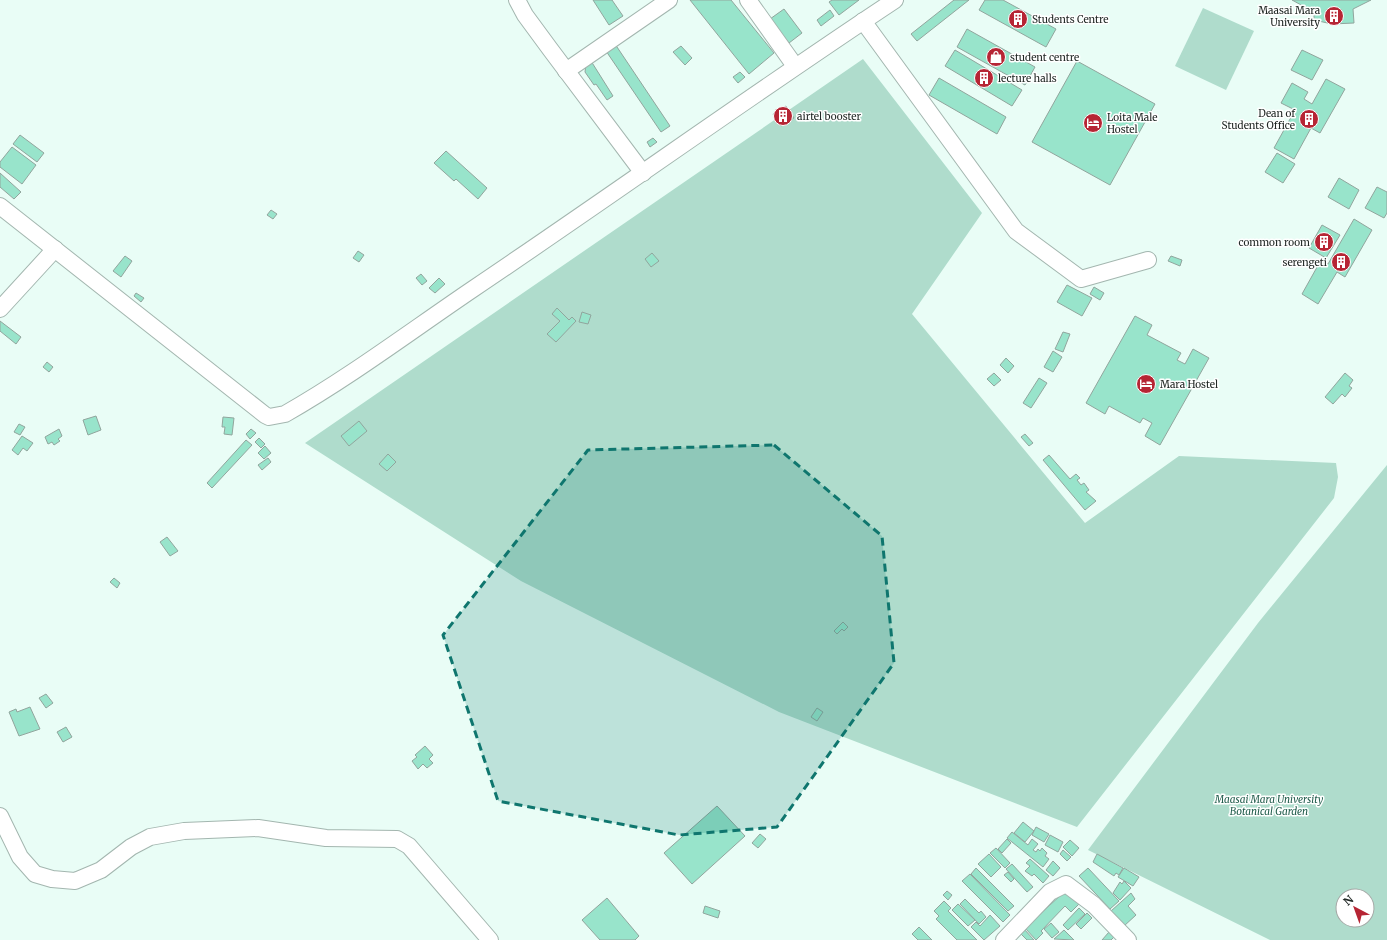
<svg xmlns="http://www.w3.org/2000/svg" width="1387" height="940" viewBox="0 0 1387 940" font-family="Merriweather,serif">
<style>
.green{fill:#afdccc;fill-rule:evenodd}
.building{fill:#98e4cb;stroke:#91a59d}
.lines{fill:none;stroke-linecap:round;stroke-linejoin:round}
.minor-casing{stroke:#a3b6af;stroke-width:18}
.minor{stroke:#fff;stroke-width:16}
.marked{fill:#0f766e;fill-opacity:0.2;stroke:#0f766e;stroke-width:3;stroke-dasharray:8 5;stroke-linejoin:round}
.labels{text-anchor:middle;stroke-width:3;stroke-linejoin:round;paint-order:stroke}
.poi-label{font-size:10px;fill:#202724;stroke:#fff;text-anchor:start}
.park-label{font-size:10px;font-style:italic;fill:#205c4b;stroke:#fff}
</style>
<rect width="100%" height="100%" fill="#e9fdf6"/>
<g class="green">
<polygon points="1203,8 1254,31 1226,90 1175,66"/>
<polygon points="863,59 982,213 912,314 1085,523 1179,456 1336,463 1338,477 1334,498 1077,827 779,712 521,581 305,443"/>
<path d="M1387,465V940H1270L1088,850L1258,623ZM1343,896H1367V920H1343Z"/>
</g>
<g class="building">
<polygon points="593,0 612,0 623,16 609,25"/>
<polygon points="690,0 731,0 774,53 749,74"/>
<polygon points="832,0 859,0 839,15 829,2"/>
<polygon points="954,0 969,0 917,41 911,34"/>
<polygon points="985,0 1003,0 1056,29 1046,47 979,10"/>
<polygon points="1292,0 1371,0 1353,9 1354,23 1332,24 1314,20 1314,12"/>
<polygon points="784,9 802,33 789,43 770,19"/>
<polygon points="830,10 834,16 821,26 817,20"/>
<polygon points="967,29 1035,67 1025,85 957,47"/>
<polygon points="615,44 670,126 661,132 606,51"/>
<polygon points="681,46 692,58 685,65 673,52"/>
<polygon points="955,50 1022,90 1012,106 945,66"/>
<polygon points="1302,50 1323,60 1312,80 1291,70"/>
<polygon points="591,61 613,96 607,100 596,84 594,85 585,72 586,64"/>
<polygon points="1077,61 1155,104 1110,185 1032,142"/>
<polygon points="740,72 745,77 738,83 733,77"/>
<polygon points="939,78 1006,117 997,134 929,95"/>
<polygon points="1326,79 1345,89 1320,133 1311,128 1294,159 1274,148 1295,110 1281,103 1292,83 1308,92 1304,99 1312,104"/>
<polygon points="786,106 794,118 781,126 773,114"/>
<polygon points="20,135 44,153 37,162 13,144"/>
<polygon points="653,138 657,142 650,147 647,142"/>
<polygon points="12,147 36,165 22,184 0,167 0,162"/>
<polygon points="446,151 487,188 478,199 456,179 454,181 434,163"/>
<polygon points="1277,153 1295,164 1283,183 1265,172"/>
<polygon points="0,173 21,192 14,199 0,187"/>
<polygon points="1339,178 1359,190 1349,209 1328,197"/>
<polygon points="1377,187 1387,192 1387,213 1384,218 1365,208"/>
<polygon points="271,210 277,214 273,219 267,215"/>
<polygon points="1354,219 1372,230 1345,277 1337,272 1318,304 1302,294 1321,260 1328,264"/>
<polygon points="1322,225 1340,235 1326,258 1309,248"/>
<polygon points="358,251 364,255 359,262 353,258"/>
<polygon points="652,253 659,261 651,267 645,259"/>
<polygon points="125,256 132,261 121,277 113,271"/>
<polygon points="1171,256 1182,260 1180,266 1168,261"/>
<polygon points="421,274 427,281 422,285 416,278"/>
<polygon points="439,278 445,284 435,293 429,288"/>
<polygon points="1067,285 1092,298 1082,316 1057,302"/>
<polygon points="1094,287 1104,293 1100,300 1090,294"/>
<polygon points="136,293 144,298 141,302 134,296"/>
<polygon points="557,308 569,320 572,317 576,321 556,342 547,334 560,321 552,314"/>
<polygon points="582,312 591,315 588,324 579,322"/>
<polygon points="1135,316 1152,325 1147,335 1181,353 1177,360 1185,364 1193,349 1209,358 1160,445 1145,436 1152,423 1143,418 1140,423 1109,406 1105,414 1086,403"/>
<polygon points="0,321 21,337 16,344 0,331"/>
<polygon points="1063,332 1070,334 1063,352 1055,349"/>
<polygon points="1053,351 1062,357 1053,372 1044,367"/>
<polygon points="1006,358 1014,366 1008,373 1000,365"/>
<polygon points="47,362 53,367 49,372 43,367"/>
<polygon points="994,373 1001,380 994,386 987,379"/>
<polygon points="1345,373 1353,380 1349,386 1352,388 1345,397 1342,394 1333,404 1325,397"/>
<polygon points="1039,378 1047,383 1031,408 1023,403"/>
<polygon points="96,416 101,430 88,435 83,420"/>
<polygon points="223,417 234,418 232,435 224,434 225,427 222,427"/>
<polygon points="359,421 367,431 349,446 341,436"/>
<polygon points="19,424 25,427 20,435 14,432"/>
<polygon points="59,429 62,436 58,439 60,441 54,445 52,442 48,444 45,437"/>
<polygon points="251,429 256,433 250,439 246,434"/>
<polygon points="1025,434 1033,443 1029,446 1021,437"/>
<polygon points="22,436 33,443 27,451 23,448 18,455 12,450"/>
<polygon points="259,438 265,444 261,448 255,442"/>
<polygon points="246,440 252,445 212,488 207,483"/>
<polygon points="265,446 271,453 264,459 258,453"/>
<polygon points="388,454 396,462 387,471 379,464"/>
<polygon points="1049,455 1070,479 1076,474 1080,478 1077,480 1081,485 1084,483 1089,490 1086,492 1096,501 1085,510 1043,460"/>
<polygon points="268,458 271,462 262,470 258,465"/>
<polygon points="167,537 178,551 170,556 160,542"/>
<polygon points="114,578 120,583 117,588 110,582"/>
<polygon points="843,622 848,627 844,631 842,629 837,634 834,631"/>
<polygon points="46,694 53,703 46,708 39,698"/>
<polygon points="30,707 40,729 19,736 9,712 16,709 17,712"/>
<polygon points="817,708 823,712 817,721 811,717"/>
<polygon points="66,727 72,737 63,742 57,732"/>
<polygon points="425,746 433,755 429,759 433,763 427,768 423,764 418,769 412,761 417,757 415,755"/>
<polygon points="717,806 745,836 692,884 664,853"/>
<polygon points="1023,822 1034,831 1025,842 1014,833"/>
<polygon points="1036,827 1049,834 1044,842 1032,835"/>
<polygon points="1012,832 1028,845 1032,839 1038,844 1033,850 1036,852 1038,849 1040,851 1042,848 1047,853 1045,856 1049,859 1043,867 1007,838"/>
<polygon points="760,834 766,839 758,848 752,843"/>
<polygon points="1050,835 1063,842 1058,852 1045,845"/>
<polygon points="1007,839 1011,843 1002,853 998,849"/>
<polygon points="1070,840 1079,848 1072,856 1063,847"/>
<polygon points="996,848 1010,863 1005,868 990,853"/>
<polygon points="1063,850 1071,857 1067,861 1060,854"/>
<polygon points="989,854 1001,867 991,877 978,864"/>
<polygon points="1097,854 1123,868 1119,875 1116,873 1114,876 1093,862"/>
<polygon points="1030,859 1049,876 1043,883 1034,874 1032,876 1025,871 1030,866 1026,863"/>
<polygon points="1053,861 1060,868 1053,876 1046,870"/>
<polygon points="1012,864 1033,887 1027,892 1006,869"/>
<polygon points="976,868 1014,906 1008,911 971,874"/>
<polygon points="1088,868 1119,901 1110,909 1079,876"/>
<polygon points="1124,868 1139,877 1133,886 1118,877"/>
<polygon points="1008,872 1014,879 1011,882 1004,875"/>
<polygon points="970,874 1010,915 1003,922 962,881"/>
<polygon points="1124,881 1131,888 1120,900 1113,893 1120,882 1122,884"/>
<polygon points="947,891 952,895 948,900 943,895"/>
<polygon points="1063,893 1070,894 1079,904 1071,912 1065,906 1041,931 1043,933 1036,940 1025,928"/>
<polygon points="1131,893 1135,899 1128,906 1136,915 1124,926 1111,911"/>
<polygon points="607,898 639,936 635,940 600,940 582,920"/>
<polygon points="965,899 979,913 981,911 986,917 979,924 960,904"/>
<polygon points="944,901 951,908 948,911 977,940 957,940 936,919 939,916 934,911"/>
<polygon points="958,904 975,920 968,926 952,910"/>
<polygon points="705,906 720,911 718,918 703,913"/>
<polygon points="1079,908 1085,914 1068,930 1063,925"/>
<polygon points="1087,913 1092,918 1081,929 1076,924"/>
<polygon points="990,915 1000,926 984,940 971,927 976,922 980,926"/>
<polygon points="1051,923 1059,932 1052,938 1044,929"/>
<polygon points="919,927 932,940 918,940 912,934"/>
<polygon points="1024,929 1034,940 1027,940 1020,933"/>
<polygon points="1064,930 1074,940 1054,939"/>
<polygon points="1109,932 1114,937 1111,940 1102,940"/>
</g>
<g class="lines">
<g class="minor-casing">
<g id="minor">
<polyline points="517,0 525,15 550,49 643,173"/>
<polyline points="748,0 795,66"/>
<polyline points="863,21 1016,231 1081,279 1148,260"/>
<polyline points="566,71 669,0"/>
<path d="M0,206L265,415L269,417L285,414C350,377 411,331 473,289C614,194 753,94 895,0"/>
<polyline points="0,309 55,249"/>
<polyline points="0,816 20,857 35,874 52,879 75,881 101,870 131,847 150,837 184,831 258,828 326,838 397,839 409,846 490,940"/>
<polyline points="1004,940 1050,892 1066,884 1094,905 1128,940"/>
</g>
</g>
<use href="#minor" class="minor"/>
</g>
<path class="marked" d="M774,445L882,536L894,663L777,827L679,835L498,801L443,635L588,450Z"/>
<defs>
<g id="building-disc" transform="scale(1)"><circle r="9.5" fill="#b62534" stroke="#fff"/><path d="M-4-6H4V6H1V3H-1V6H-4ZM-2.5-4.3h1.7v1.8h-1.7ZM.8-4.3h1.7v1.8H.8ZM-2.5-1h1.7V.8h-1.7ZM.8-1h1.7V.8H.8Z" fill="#fff"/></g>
<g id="shop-disc" transform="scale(1)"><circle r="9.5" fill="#b62534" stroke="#fff"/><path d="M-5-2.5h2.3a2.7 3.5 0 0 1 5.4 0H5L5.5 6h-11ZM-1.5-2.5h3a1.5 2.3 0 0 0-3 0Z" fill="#fff"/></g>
<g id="hotel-disc" transform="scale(1)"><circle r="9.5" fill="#b62534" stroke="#fff"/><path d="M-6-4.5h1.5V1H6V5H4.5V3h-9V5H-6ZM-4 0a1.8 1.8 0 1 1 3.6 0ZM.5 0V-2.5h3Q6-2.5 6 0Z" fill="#fff"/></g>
</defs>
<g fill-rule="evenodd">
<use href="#building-disc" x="1334" y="16"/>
<use href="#building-disc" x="1018" y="19"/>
<use href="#shop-disc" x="996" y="57"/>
<use href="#building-disc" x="984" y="78"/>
<use href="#building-disc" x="783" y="116"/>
<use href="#building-disc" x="1309" y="119"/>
<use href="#hotel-disc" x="1093" y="123"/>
<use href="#building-disc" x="1324" y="242"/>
<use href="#building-disc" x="1341" y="262"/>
<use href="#hotel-disc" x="1146" y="384"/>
</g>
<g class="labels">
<g class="poi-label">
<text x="1320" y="14" text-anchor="end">Maasai Mara<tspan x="1320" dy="12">University</tspan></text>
<text x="1032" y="23">Students Centre</text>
<text x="1010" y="61">student centre</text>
<text x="998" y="82">lecture halls</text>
<text x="1295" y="117" text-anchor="end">Dean of<tspan x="1295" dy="12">Students Office</tspan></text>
<text x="797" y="120">airtel booster</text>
<text x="1107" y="121">Loita Male<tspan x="1107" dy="12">Hostel</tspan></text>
<text x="1310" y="246" text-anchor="end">common room</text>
<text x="1327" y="266" text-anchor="end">serengeti</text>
<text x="1160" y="388">Mara Hostel</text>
</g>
<g class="park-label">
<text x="1269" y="803">Maasai Mara University<tspan x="1269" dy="12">Botanical Garden</tspan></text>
</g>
</g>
<g transform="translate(1355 908) rotate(319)"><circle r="19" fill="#ffffff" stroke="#a6a9a7"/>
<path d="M0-3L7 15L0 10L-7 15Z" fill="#b62534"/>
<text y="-6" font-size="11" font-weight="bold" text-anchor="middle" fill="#202724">N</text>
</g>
</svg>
